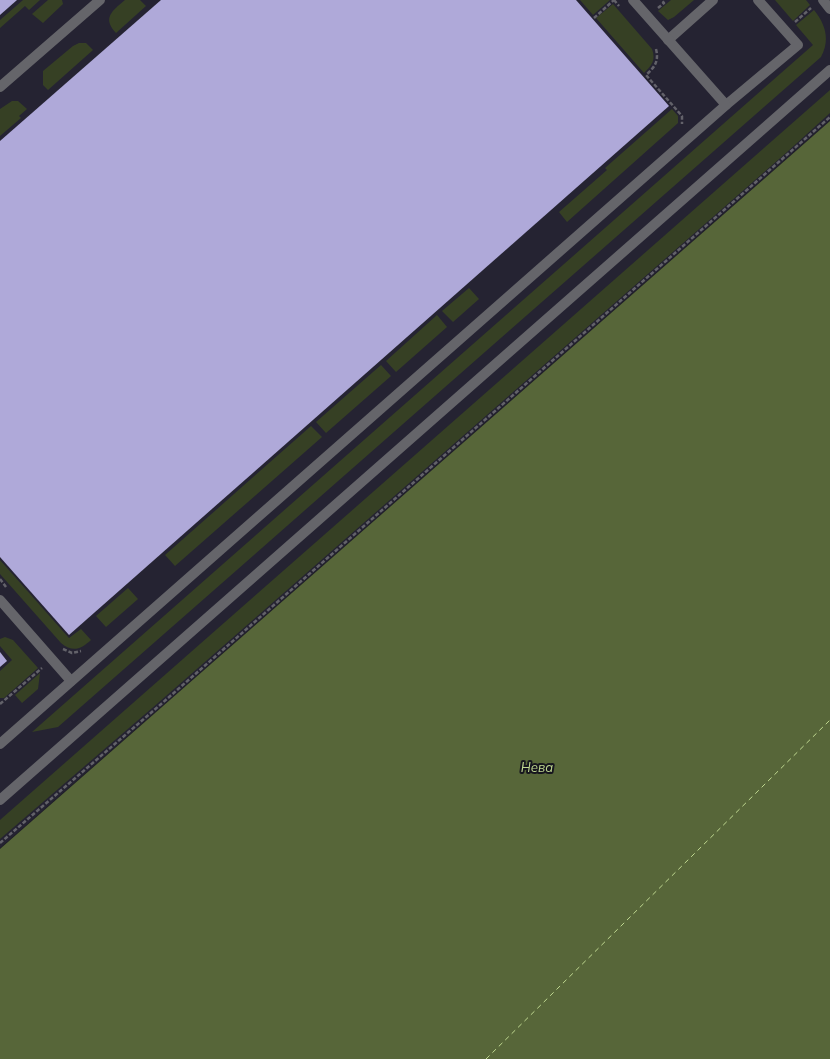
<svg xmlns="http://www.w3.org/2000/svg" width="830" height="1059" viewBox="0 0 830 1059" font-family="Mulish,sans-serif">
<style>
.built{fill:#252332}
.green{fill:#364024}
.water{fill:#576639}
.lines{fill:none;stroke-linecap:round;stroke-linejoin:round}
.ferry{stroke:#c0d991;stroke-width:1;stroke-dasharray:5 4;stroke-linecap:butt}
.building{fill:#afa9d9}
.path{stroke:#63626a;stroke-width:2.5;stroke-dasharray:4 2;stroke-linecap:butt}
.minor{stroke:#65656a;stroke-width:10}
.labels{text-anchor:middle;stroke-width:4;stroke-linejoin:round;paint-order:stroke}
.water-label{font-size:13px;font-style:italic;fill:#c0d991;stroke:#16151e}
</style>
<rect width="100%" height="100%" fill="#1f1e27"/>
<polygon class="built" points="0,0 830,0 830,120 0,848"/>
<g class="green">
<polygon points="23,0 40,0 29,10 25,6 0,28 0,20"/>
<polygon points="48,0 62,0 63,4 43,23 32,14"/>
<path d="M125,0H140L146,6L116,33C102,18 112,11 125,0Z"/>
<polygon points="580,0 610,0 593,15"/>
<polygon points="671,0 694,0 674,17 668,20 658,11"/>
<polygon points="775,0 806,0 810,5 793,21"/>
<path d="M613,4L652,49C656,60 652,65 644,73L596,18Z"/>
<path d="M814,10C826,25 830,40 821,57L58,727L32,732L813,45L796,25Z"/>
<polygon points="79,43 86,43 93,50 48,90 43,85 43,71 73,46"/>
<polygon points="830,90 830,113 786,153 158,703 0,839 0,820"/>
<polygon points="12,101 18,101 27,109 19,116 21,118 0,136 0,109"/>
<polygon points="672,109 678,116 678,123 567,222 559,212 607,170 605,168"/>
<polygon points="469,288 479,299 453,322 442,311"/>
<polygon points="437,315 447,327 396,372 386,361"/>
<polygon points="381,365 391,376 326,433 316,422"/>
<polygon points="311,426 322,437 175,566 165,555"/>
<path d="M0,560L69,638L81,629L91,640C81,649 73,653 61,643L0,574Z"/>
<polygon points="128,588 138,599 106,627 96,616"/>
<polygon points="5,637 13,640 38,668 4,698 0,698 0,671 12,660 0,646 0,639"/>
<polygon points="40,673 38,689 22,703 15,695"/>
</g>
<polygon class="water" points="830,121 830,1059 0,1059 0,849"/>
<g class="lines">
<polyline class="ferry" points="486,1059 830,720"/>
</g>
<g class="building">
<polygon points="0,0 17,0 0,15"/>
<polygon points="161,0 576,0 669,106 69,635 0,557 0,141"/>
<polygon points="0,652 7,661 0,667"/>
</g>
<g class="lines">
<g class="path">
<polyline points="614,0 619,6"/>
<polyline points="658,8 664,3 661,0"/>
<polyline points="594,18 614,0"/>
<polyline points="795,22 811,8"/>
<path d="M656,49C659,61 655,67 646,75L682,116V124"/>
<polyline points="0,579 6,587"/>
<polyline points="63,649 72,653 81,651"/>
<polyline points="0,704 42,668"/>
<polyline points="0,843 160,705 830,117"/>
</g>
<g class="minor">
<polyline points="823,0 830,9"/>
<polyline points="668,40 713,0"/>
<polyline points="0,87 100,0"/>
<polyline points="726,105 798,45 758,0"/>
<polyline points="0,600 71,681"/>
<polyline points="0,744 726,105 633,0"/>
<polyline points="0,800 830,70"/>
</g>
</g>
<g class="labels">
<g class="water-label">
<text x="537" y="772">Нева</text>
</g>
</g>
</svg>
